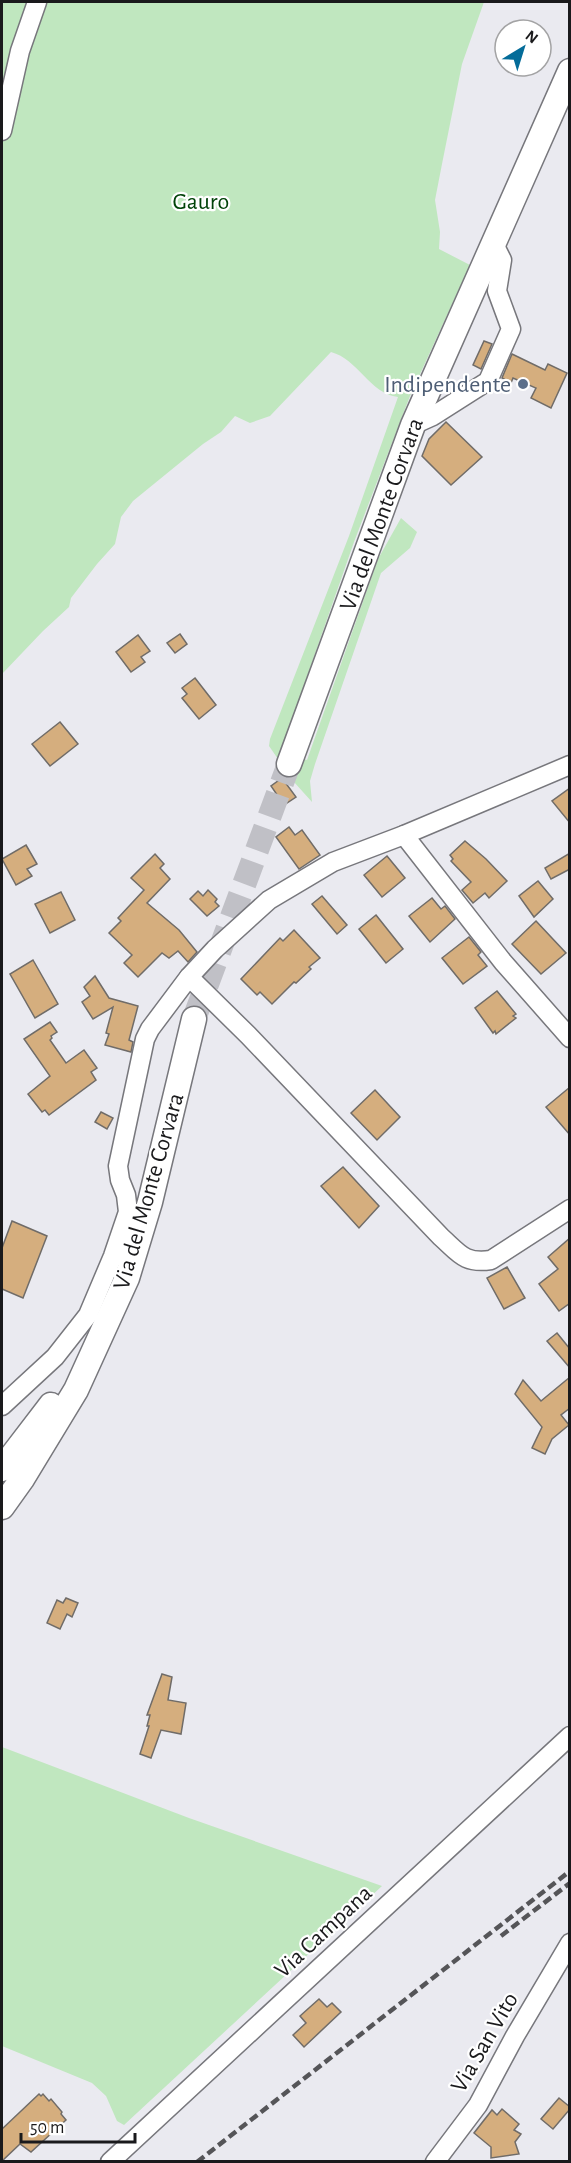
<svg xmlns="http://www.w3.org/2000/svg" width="571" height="2163" viewBox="0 0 571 2163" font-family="'Alegreya Sans',sans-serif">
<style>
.green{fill:#c0e7bf}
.building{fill:#d5ae7e;stroke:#706c68;stroke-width:1.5}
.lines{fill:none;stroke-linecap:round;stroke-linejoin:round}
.major-tunnel{stroke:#c0c0c6;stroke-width:24;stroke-dasharray:24 12;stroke-linecap:butt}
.minor-casing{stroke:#77777c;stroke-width:21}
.major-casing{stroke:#77777c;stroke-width:27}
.minor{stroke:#fff;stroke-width:18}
.major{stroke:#fff;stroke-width:24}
.rail{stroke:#555558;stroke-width:4.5;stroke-dasharray:9 4.5;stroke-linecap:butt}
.service-dot{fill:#5c6f8a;stroke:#fff;stroke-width:2}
.labels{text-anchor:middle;stroke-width:4.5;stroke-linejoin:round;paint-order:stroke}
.park-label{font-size:24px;fill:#004308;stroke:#fff}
.service-label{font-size:24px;fill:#4e5e75;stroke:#fff;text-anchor:end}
.street-label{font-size:24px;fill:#1a1a1c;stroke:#fff}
</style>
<rect width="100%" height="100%" fill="#eaeaf0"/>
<g class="green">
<path d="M2,2H484L462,64L442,164L435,200L440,232L439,249L470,265L410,396L354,542L294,714L280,760L301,768L304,759L307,760L378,559L401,518L417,532L410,548L381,573L315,764L310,781L312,802L294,782L269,746L270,739L349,536L398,397C370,394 358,359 331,352L270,416L250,423L235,416L221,432L203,444L133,501L121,517L115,544L97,564L71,598L69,607L43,631L2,674Z"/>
<polygon points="2,1747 189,1818 382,1886 124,2125 117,2121 106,2096 92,2083 2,2046"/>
</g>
<g class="building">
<polygon points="484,341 492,344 481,369 473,365"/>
<polygon points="512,354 545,370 548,364 567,373 551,408 531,398 536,388 513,378 511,383 502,378"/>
<polygon points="446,422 482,457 451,485 422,456 429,439"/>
<polygon points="180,634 187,644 175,653 167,643"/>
<polygon points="138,635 150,651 141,657 145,662 131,672 116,652"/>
<polygon points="195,678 216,705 199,719 182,698 187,694 182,688"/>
<polygon points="60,722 78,744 50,766 32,744"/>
<polygon points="282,778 296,797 284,805 271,786"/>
<polygon points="570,788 570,823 552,801"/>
<polygon points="289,827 295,835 302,830 320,855 299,869 276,837"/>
<polygon points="465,841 486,859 507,881 489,898 485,893 473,903 462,890 471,882 451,861 453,859 450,855"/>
<polygon points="26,845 37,864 27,869 32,876 16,885 2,859"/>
<polygon points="570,853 570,869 551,879 545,868"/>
<polygon points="155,854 164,864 160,868 170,879 147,903 179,930 197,952 188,962 178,951 169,958 162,953 138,977 124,963 132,955 109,933 121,921 118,918 144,890 131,878"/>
<polygon points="387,856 405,878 382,897 364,875"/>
<polygon points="538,881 553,899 534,917 519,896"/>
<polygon points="208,890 217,899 215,902 219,906 207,916 190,899 198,891 203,896"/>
<polygon points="61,892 75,920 50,933 35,904"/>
<polygon points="322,896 347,925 337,934 312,904"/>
<polygon points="432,898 441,909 445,906 455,919 430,942 409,916"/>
<polygon points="376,915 403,949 386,963 359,929"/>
<polygon points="536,921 566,953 541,974 512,944"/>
<polygon points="294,930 320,958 309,967 311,969 296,983 294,982 272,1004 260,992 257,995 241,979 280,938 283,941"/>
<polygon points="469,937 481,952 478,955 487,966 463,984 442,958"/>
<polygon points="33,960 58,1004 35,1018 10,974"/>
<polygon points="95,976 109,998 138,1006 129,1040 133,1042 131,1052 105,1045 109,1034 106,1033 113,1007 93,1019 82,1002 90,996 84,987"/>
<polygon points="497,991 516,1014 513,1016 516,1018 496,1034 495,1031 493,1033 475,1008"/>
<polygon points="50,1022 57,1032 51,1036 52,1038 50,1040 66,1063 84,1050 97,1068 91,1072 96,1080 49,1115 45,1110 42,1112 28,1094 50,1076 24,1039"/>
<polygon points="570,1087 570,1135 546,1107"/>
<polygon points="375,1090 400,1117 377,1140 351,1113"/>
<polygon points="101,1112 113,1118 107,1129 95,1122"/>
<polygon points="343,1167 379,1206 359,1228 321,1186"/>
<polygon points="12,1221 47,1236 23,1298 2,1289 2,1248"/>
<polygon points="570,1238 570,1303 559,1311 539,1284 558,1269 548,1257"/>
<polygon points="507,1267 525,1298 504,1309 487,1278"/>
<polygon points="557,1333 570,1349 570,1368 547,1341"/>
<polygon points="570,1377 570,1408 561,1415 569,1425 552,1439 545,1454 532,1448 542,1427 515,1394 523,1380 541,1401"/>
<polygon points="66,1598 78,1603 72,1617 67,1614 60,1629 47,1623 57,1600 63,1603"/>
<polygon points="162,1674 172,1677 168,1700 186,1703 181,1734 161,1730 151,1758 140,1754 149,1726 147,1726 150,1715 147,1715"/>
<polygon points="319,1999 327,2007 332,2003 341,2012 304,2047 293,2035 306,2023 300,2016"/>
<polygon points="39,2094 41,2096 43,2094 49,2101 51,2099 62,2112 61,2114 66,2120 31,2152 20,2144 2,2161 2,2129"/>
<polygon points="559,2098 570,2107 570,2109 553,2129 541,2119"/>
<polygon points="502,2109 519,2124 514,2130 521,2134 515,2142 519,2154 491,2158 491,2147 474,2133 492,2110 497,2115"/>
</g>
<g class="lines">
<polyline class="major-tunnel" points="194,1019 289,764"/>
<g class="minor-casing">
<g id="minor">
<polyline points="2,131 20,51 37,2"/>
<polyline points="413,425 433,416 488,381 511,329 497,291 502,260 493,242"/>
<polyline points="404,835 503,962 570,1038"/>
<path d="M189,977L248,1035L441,1237C459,1253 464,1264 491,1260L570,1209"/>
<polyline points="2,1406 55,1357 88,1315 113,1256 128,1212 126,1195 120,1180 118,1166 145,1039 150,1029 189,977 215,949 269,900 333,862 404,835 570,765"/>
<polyline points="110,2162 570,1736"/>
<polyline points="435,2162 478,2105 515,2036 570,1943"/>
</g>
</g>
<g class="major-casing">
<g id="major">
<polyline points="289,764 413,425 570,71"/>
<polyline points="2,1469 51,1405"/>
<polyline points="2,1507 22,1479 76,1390 127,1278 150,1202 194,1019"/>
</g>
</g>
<use href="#minor" class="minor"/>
<use href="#major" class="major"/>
<g class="rail">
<polyline points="501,1936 570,1883"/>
<polyline points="197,2162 570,1871"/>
</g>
</g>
<circle class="service-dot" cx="523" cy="384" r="6"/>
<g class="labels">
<g class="park-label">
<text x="201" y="209">Gauro</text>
</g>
<g class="service-label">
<text x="511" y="392">Indipendente</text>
</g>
<g class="street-label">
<text transform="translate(381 514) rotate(-70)" y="8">Via del Monte Corvara</text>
<text transform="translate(148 1191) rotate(-74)" y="8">Via del Monte Corvara</text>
<text transform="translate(323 1931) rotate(-43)" y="8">Via Campana</text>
<text transform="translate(484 2042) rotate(-60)" y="8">Via San Vito</text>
</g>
</g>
<rect width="571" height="2163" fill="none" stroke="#1a1a1c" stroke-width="6"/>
<g transform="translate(523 48) rotate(38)"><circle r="28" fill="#ffffff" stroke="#a3a3a4" stroke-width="1.5"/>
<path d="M0-4.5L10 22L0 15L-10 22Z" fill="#046c99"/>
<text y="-9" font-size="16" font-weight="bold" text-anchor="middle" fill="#1a1a1c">N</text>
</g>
<path d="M21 2133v9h114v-9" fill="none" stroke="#1a1a1c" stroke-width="3"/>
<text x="30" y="2133" font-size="18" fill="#1a1a1c" stroke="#ffffff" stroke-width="4.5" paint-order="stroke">50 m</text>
</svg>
